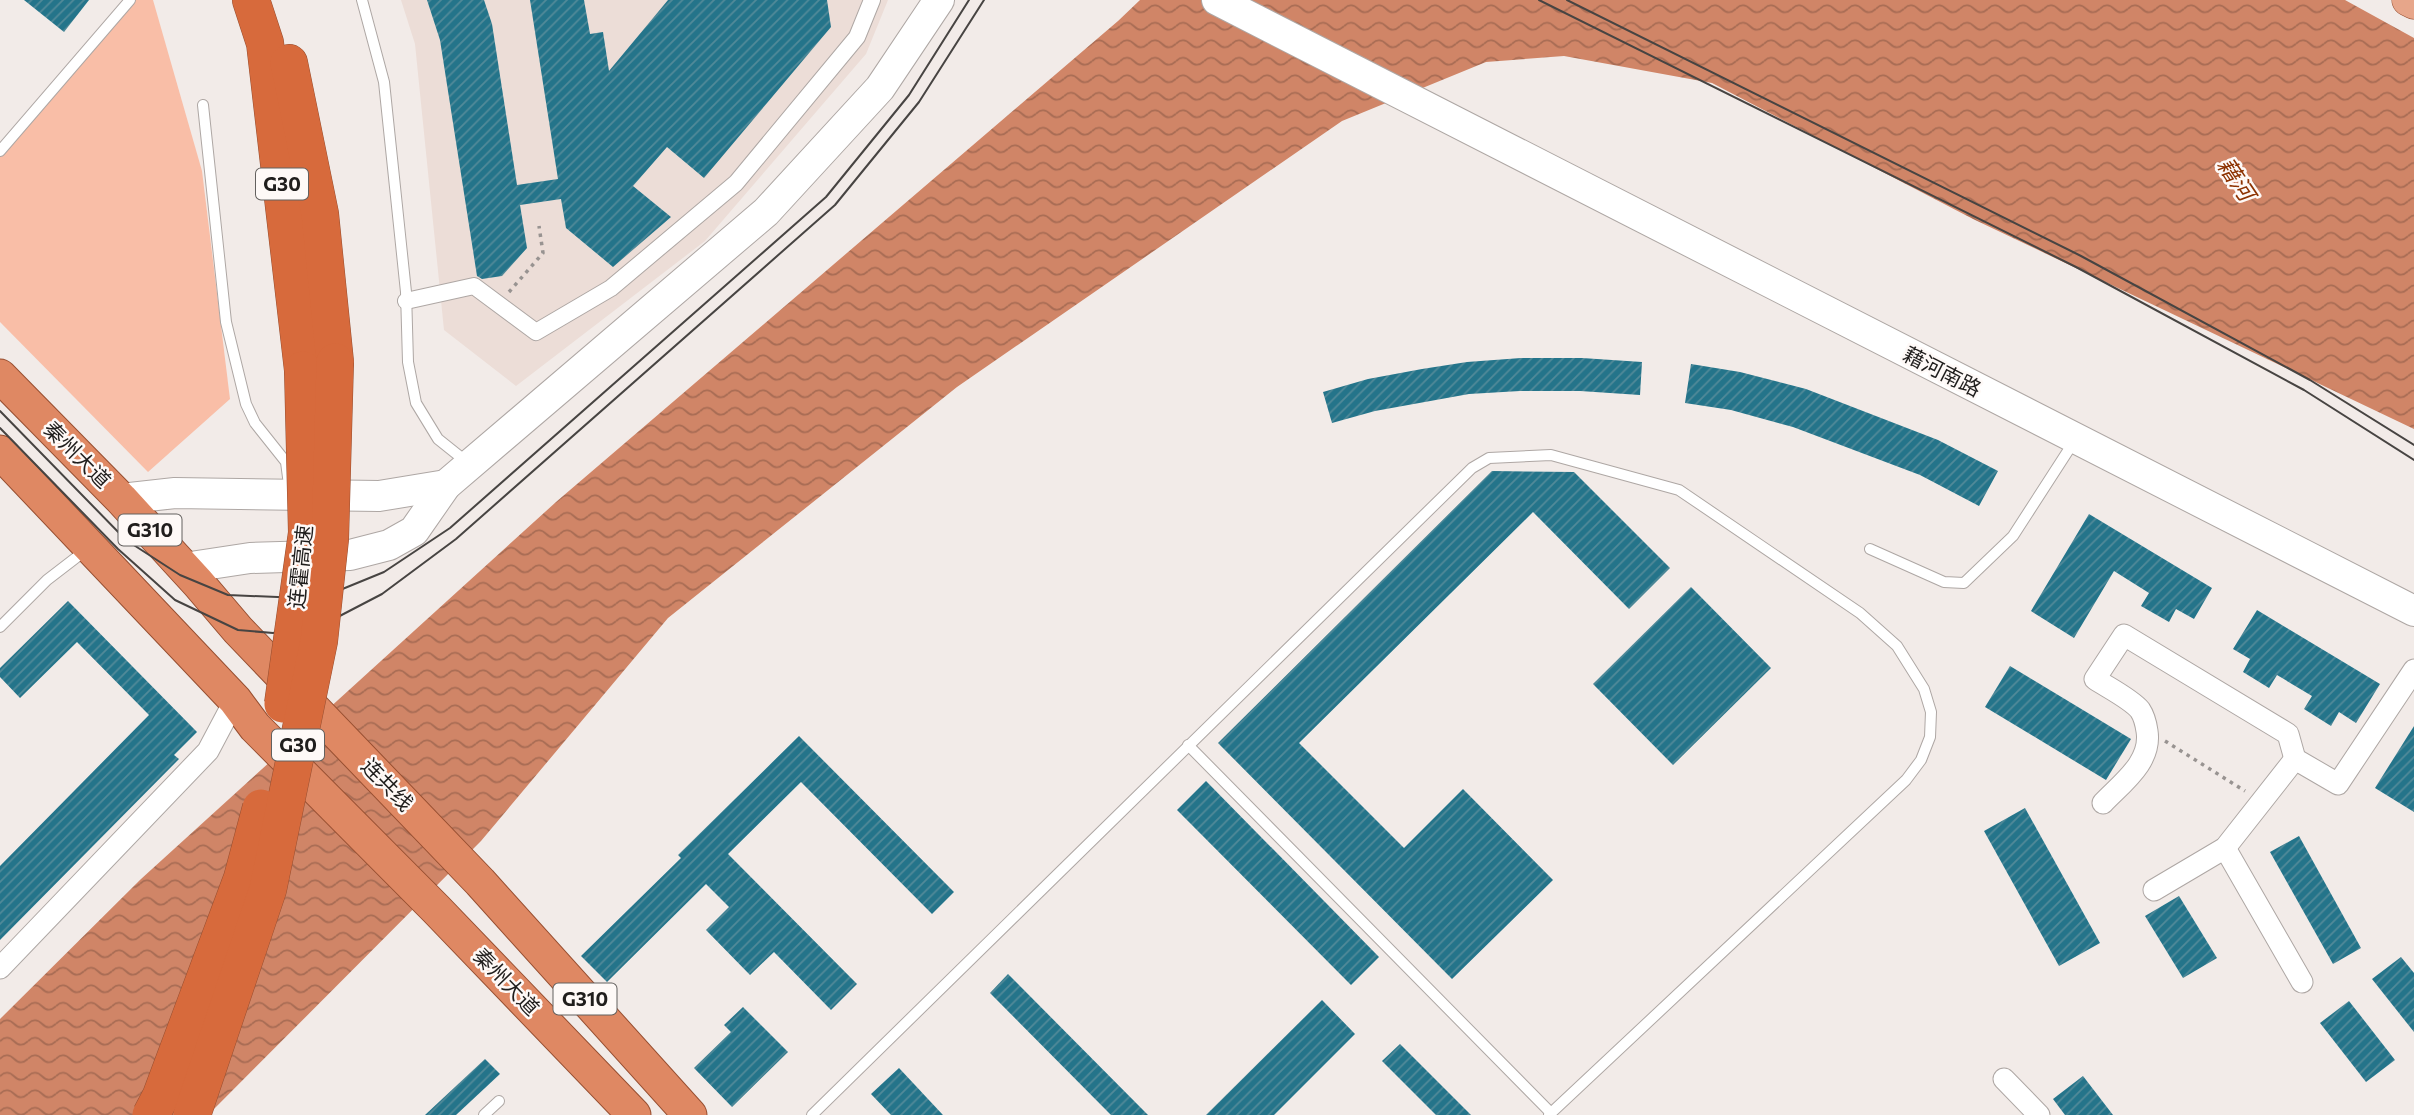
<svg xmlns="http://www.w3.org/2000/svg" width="2414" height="1115" viewBox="0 0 2414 1115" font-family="Commissioner,'Noto Sans SC',sans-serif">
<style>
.built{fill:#ecddd7}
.green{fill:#f9bea7}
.water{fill:url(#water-waves)}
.building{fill:url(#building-hatch)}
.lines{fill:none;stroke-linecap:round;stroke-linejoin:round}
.service-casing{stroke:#aea7a4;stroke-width:12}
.pedestrian-casing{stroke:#aea7a4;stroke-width:18}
.minor-casing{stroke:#aea7a4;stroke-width:23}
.secondary-casing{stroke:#aea7a4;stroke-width:32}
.primary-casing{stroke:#974f31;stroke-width:33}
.trunk-casing{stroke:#974f31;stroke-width:35}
.motorway-casing{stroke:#974f31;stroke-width:38}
.path{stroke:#989391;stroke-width:3.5;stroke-dasharray:3.5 5;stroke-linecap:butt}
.service{stroke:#fff;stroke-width:10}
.pedestrian{stroke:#fff;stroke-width:16}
.minor{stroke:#fff;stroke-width:21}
.secondary{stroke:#fff;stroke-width:30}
.primary{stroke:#e7a68a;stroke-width:32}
.trunk{stroke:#df8863;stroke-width:33}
.motorway{stroke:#d76a3c;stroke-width:37}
.tram{stroke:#474442;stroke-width:2}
.motorway-bridge-casing{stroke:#974f31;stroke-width:38;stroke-linecap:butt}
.motorway-bridge{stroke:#d76a3c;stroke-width:37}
.labels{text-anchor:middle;stroke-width:5;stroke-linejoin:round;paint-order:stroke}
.shield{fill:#fef9f7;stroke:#63605e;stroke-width:2}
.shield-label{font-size:19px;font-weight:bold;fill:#201e1d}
.street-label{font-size:21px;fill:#201e1d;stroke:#fef9f7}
.water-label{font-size:23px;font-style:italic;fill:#8d3302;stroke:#fef9f7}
</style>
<defs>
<pattern id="water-waves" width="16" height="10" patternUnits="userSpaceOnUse" patternTransform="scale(1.75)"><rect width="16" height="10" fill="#d08567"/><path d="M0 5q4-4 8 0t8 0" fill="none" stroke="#a86c54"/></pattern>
<pattern id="building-hatch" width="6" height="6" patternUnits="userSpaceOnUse" patternTransform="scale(1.75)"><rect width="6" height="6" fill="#24748a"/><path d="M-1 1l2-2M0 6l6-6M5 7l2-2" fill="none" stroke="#528a99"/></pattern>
</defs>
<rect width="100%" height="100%" fill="#f2ebe8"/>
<polygon class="built" points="401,0 888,0 866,54 705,241 516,386 444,330 415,44"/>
<polygon class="green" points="124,0 153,0 202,171 230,399 148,472 0,322 0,144"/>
<polygon class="water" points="1140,0 2345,0 2414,38 2414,429 1973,219 1712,83 1564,56 1486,62 1342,121 957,387 668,618 481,841 208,1115 0,1115 0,1019 141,879 556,502 1118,21"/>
<g class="building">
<polygon points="24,0 89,0 64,32"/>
<polygon points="427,0 484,0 492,24 517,185 558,179 530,0 584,0 590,34 603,32 609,71 668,0 827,0 831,27 704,178 667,147 633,186 671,217 613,267 566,228 561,199 520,205 527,248 502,276 482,279 477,276 440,40"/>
<polygon points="1521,358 1582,358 1642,362 1640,395 1580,391 1520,391 1469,394 1375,411 1332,423 1323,392 1368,379 1422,369 1467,362"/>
<polygon points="1691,364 1740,372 1806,389 1938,440 1998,471 1979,506 1920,475 1793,427 1731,410 1685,403"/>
<polygon points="1492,471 1574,472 1670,568 1629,609 1533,512 1299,743 1404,848 1463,789 1553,880 1452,979 1218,743"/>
<polygon points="2089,514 2212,588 2194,619 2176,609 2169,622 2141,606 2149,593 2114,571 2074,638 2031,611"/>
<polygon points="1691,587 1771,668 1673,765 1593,684"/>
<polygon points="68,601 197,732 174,755 179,759 0,940 0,866 149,715 77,642 20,698 0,677 0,668"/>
<polygon points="2257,610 2380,684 2356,723 2339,712 2331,726 2304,709 2312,696 2277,675 2269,688 2243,672 2250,659 2233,649"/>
<polygon points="2010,666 2131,739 2106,780 1985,707"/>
<polygon points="2414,726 2414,812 2375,788"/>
<polygon points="799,736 954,892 932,914 801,782 728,854 857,984 831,1010 774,952 750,975 706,930 729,907 706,884 607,982 581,956 681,858 678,855"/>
<polygon points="1206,781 1379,957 1351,985 1177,810"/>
<polygon points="2025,808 2100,943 2059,966 1984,831"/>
<polygon points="2299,836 2361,948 2333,964 2270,852"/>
<polygon points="2179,896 2217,958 2183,978 2145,916"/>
<polygon points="2401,957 2414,973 2414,1032 2372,979"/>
<polygon points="1008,974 1148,1115 1111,1115 990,993"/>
<polygon points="1322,1000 1355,1034 1274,1115 1206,1115"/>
<polygon points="2349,1001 2395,1060 2366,1082 2320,1023"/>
<polygon points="743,1007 788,1052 732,1107 694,1068 731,1032 724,1025"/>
<polygon points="1400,1044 1471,1115 1436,1115 1382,1061"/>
<polygon points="485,1059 500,1074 456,1115 425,1115"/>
<polygon points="899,1068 943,1115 891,1115 871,1094"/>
<polygon points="2083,1076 2113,1115 2065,1115 2053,1099"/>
</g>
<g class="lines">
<g class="service-casing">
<g id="service">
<polyline points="362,0 384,82 406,292 408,362 416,403 438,439 468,463"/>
<polyline points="203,105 226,322 246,404 255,423 286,462 289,485"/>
<polyline points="0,151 130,0"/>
<polyline points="1870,549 1944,582 1964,583 2013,536 2075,440"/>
<polyline points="0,627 47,580 86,550"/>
<polyline points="1188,745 1551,1113"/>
<polyline points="484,1115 499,1101"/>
<polyline points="812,1115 1472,468 1489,458 1551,455 1679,490 1860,613 1897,646 1924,689 1931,712 1930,737 1921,760 1906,780 1549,1115"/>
</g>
</g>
<g class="pedestrian-casing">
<polyline id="pedestrian" points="406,301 474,286 536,332 611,288 736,183 857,37 872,0"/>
</g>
<g class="minor-casing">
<g id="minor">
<path d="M2103,803C2122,783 2152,762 2147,731C2146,724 2144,716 2140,710C2131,699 2107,687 2095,679L2124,635L2288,734L2295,759"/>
<polyline points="2225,848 2302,982"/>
<polyline points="2154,890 2225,848 2295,759 2338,784 2414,670"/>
<polyline points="0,968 208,751 235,700"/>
<polyline points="2004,1079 2039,1115"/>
</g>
</g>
<g class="secondary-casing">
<g id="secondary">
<polyline points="1217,0 2414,611"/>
<polyline points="121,499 175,493 379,496 446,485"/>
<polyline points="184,568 250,558 350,555 389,545 414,531 446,485 766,212 880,88 939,0"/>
</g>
</g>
<g class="primary-casing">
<polyline id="primary" points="2408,0 2414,3"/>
</g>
<g class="trunk-casing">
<g id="trunk">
<polyline points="0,376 121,499 198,583 238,630 480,882 690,1115"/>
<polyline points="0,452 235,700 255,727 436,909 634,1115"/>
</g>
</g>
<g class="motorway-casing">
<g id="motorway">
<polyline points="251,0 265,43 303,370"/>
<polyline points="289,63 320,214 335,362"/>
</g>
</g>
<g class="path">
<polyline points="509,292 543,253 539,226"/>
<polyline points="2165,741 2245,791"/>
</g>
<use href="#service" class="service"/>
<use href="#pedestrian" class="pedestrian"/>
<use href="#minor" class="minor"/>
<use href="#secondary" class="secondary"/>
<use href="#primary" class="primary"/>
<use href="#trunk" class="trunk"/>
<use href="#motorway" class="motorway"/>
<g class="tram">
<polyline points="1539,0 2076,267 2304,390 2414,460"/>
<polyline points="1567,0 2081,256 2310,380 2414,445"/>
<polyline points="0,411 126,540 180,575 228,595 301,598 340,590 384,572 450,528 826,197 909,95 969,0"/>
<polyline points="0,428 118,549 175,600 238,630 273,633 332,620 382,594 456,539 835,205 919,102 984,0"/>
</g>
<g class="motorway-bridge-casing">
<g id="motorway-bridge">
<polyline points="283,704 307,533 303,370"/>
<polyline points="151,1115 161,1096 242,879 261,808"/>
<polyline points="192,1115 268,889 319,641 330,539 335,362"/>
</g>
</g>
<use href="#motorway-bridge" class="motorway-bridge"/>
</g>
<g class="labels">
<g class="shield">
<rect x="256" y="168.5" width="52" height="31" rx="5"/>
<rect x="118.5" y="514.5" width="63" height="31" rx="5"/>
<rect x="272" y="729.5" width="52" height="31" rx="5"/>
<rect x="553.5" y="983.5" width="63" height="31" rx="5"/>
</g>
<g class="shield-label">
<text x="282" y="191">G30</text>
<text x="150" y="537">G310</text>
<text x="298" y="752">G30</text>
<text x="585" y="1006">G310</text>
</g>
<g class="street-label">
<text transform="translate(1942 372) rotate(27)" y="7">藉河南路</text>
<text transform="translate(77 455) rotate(45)" y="7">秦州大道</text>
<text transform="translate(301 567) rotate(-84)" y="7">连霍高速</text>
<text transform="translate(387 785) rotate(46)" y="7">连共线</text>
<text transform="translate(506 982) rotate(46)" y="7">秦州大道</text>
</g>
<g class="water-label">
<text transform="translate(2236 179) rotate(56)" y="8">藉河</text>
</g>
</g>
</svg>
